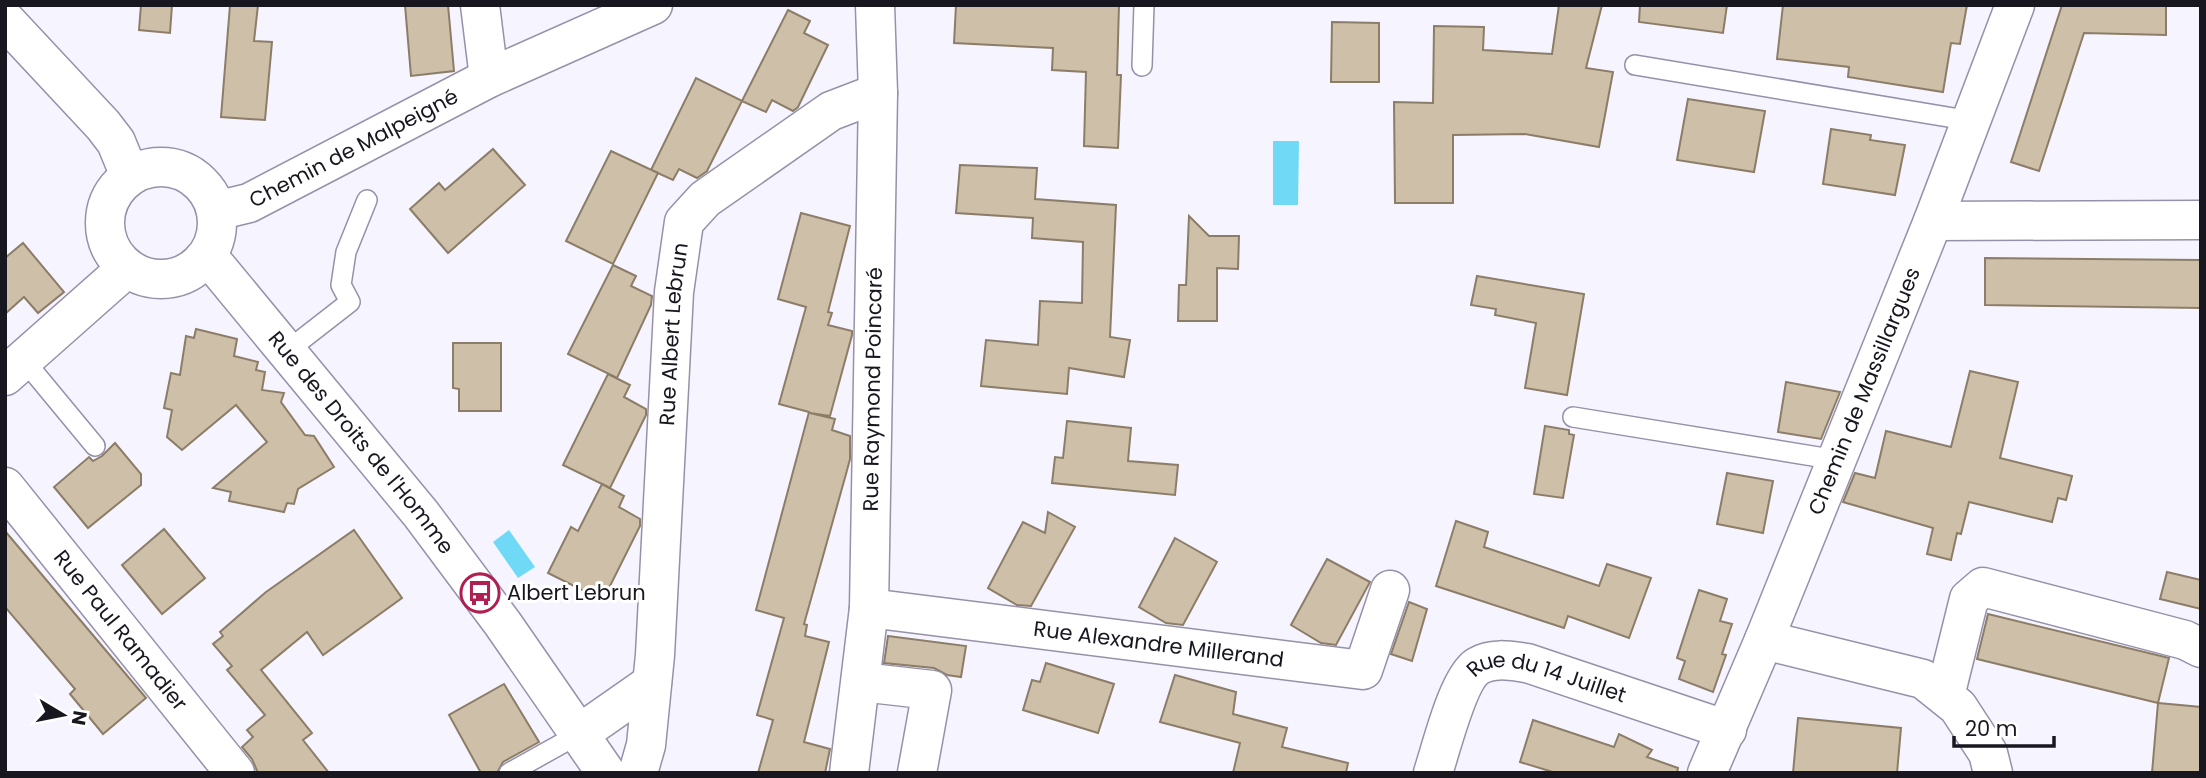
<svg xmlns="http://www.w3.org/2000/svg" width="2206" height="778" viewBox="0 0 2206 778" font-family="Poppins,sans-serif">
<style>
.water{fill:#70daf6}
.building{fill:#cebfa8;stroke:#8b7d67;stroke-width:2}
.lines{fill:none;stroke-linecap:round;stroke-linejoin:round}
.service-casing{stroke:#9691a9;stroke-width:22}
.minor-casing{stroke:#9691a9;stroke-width:41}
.service{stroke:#fff;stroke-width:19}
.minor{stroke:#fff;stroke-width:38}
.labels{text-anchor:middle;stroke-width:6;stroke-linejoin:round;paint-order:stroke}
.street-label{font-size:21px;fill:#18161f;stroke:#fff}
.poi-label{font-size:21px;fill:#18161f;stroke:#fff;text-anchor:start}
</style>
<rect width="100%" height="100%" fill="#f6f4ff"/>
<g class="water">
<polygon points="1273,141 1299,141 1298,205 1273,205"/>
<polygon points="509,530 535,567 518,578 493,542"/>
</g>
<g class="building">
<polygon points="141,5 172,5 170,33 139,30"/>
<polygon points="230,5 258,5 254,41 272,42 265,120 221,117"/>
<polygon points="405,5 448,5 454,71 411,76"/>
<polygon points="956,5 1119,5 1117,75 1121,75 1118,148 1084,146 1086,72 1052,70 1053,48 954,43"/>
<polygon points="1559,5 1602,5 1586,68 1613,72 1599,147 1525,134 1453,135 1453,203 1395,203 1394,102 1433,103 1434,26 1484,27 1483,50 1552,54"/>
<polygon points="1640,5 1727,5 1723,33 1639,22"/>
<polygon points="1783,5 1967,5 1960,44 1951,43 1943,92 1848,77 1849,67 1777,59"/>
<polygon points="2062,5 2166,6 2166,35 2084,33 2039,171 2011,162"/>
<polygon points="788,10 810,21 804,33 828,45 798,107 793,111 772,100 766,112 742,101 707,171 697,178 679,169 673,180 651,170 696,78 742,101"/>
<polygon points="1332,22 1379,23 1379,82 1331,82"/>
<polygon points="1688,99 1765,111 1754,172 1677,160"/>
<polygon points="1831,129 1871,135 1870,140 1905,145 1895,195 1823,184"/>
<polygon points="493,149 525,185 448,253 410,209 439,183 445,190"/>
<polygon points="611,151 658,173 613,264 566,241"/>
<polygon points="960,165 1037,168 1035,199 1116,205 1110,337 1130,340 1124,377 1069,368 1067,394 981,386 986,340 1038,345 1040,301 1082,303 1083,242 1032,238 1033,218 956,213"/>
<polygon points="801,213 850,226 828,312 832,313 828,325 852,331 852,335 830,416 810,413 835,419 832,430 850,436 850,459 846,474 804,624 807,625 805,636 829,642 804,742 830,749 825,773 758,773 773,720 757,715 784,618 756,610 809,412 779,404 806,307 778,299"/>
<polygon points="1189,216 1209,236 1239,236 1238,269 1217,268 1217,321 1178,321 1179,285 1186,285"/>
<polygon points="23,243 64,292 38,313 24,297 5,314 5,258"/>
<polygon points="1985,258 2201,260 2201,308 1985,305"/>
<polygon points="613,265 636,276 631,286 652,296 651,305 617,378 568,354"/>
<polygon points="1477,276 1584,294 1567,395 1525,388 1536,323 1495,315 1496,309 1471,305"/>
<polygon points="196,329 237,339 234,356 258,362 256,370 265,372 262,390 284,393 281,402 305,435 314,436 334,467 298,489 294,504 287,503 284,512 229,501 231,492 213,488 267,442 236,405 182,450 167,437 172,410 164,408 171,373 180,375 186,336 194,338"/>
<polygon points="453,343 501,343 501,411 459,411 459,389 453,388"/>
<polygon points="1970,371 2018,382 2000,458 2072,476 2066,500 2058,498 2052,522 1969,502 1961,534 1957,533 1951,560 1927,554 1933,528 1843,502 1855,473 1875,478 1886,431 1951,447"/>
<polygon points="608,374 630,385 624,397 646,409 646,415 610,488 563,465"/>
<polygon points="1786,382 1840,392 1821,439 1778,432"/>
<polygon points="1067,421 1131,428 1128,461 1178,465 1175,495 1052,483 1055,457 1063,458"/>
<polygon points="1545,426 1569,430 1569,434 1574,435 1563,498 1534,494"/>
<polygon points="115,443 141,474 141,485 88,528 54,487 89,457 93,461 102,456"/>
<polygon points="1727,473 1773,481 1763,533 1717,524"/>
<polygon points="602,484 624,496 619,507 640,519 640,526 608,590 602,587 596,597 548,573 571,527 578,531"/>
<polygon points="1048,512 1075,527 1031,606 1017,605 988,588 1023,522 1045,533"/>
<polygon points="1456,521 1488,532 1484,547 1599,586 1607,564 1651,578 1629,638 1568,616 1564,628 1436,586"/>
<polygon points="164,529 205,578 162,614 122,565"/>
<polygon points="354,530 402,598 323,655 307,632 261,670 312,733 303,740 329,773 258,773 252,759 242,747 253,737 247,730 265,715 227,670 232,666 213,644 223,636 220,632 266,592"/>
<polygon points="5,531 146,698 103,734 70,694 75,689 5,607"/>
<polygon points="1175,538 1217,562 1183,625 1166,623 1139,607"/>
<polygon points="1327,559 1370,582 1336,645 1321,643 1291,625"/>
<polygon points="2167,572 2201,580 2201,609 2160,599"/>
<polygon points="1699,590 1727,599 1720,621 1732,624 1722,654 1726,655 1713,692 1679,679 1685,661 1677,658"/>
<polygon points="1409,602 1427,609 1412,661 1391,654"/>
<polygon points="1988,614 2169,658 2158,703 1977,659"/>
<polygon points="888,636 966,646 961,677 947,675 934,668 884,663"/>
<polygon points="1046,663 1114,684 1098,733 1023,710 1032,680 1040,682"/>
<polygon points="1175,675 1236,692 1233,714 1287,728 1282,747 1348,763 1346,773 1233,773 1240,743 1160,722"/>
<polygon points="504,684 539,742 503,762 497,773 481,773 449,715"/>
<polygon points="2158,703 2201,707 2201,773 2152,773"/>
<polygon points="1798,718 1901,728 1897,773 1793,773"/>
<polygon points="1533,720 1614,747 1619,734 1652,750 1647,757 1678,768 1677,773 1556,773 1520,762"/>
</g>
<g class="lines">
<g class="service-casing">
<g id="service">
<polyline points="1635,65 1972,121"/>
<polyline points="1142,66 1144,5"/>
<polyline points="287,351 350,302 341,285 346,252 367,200"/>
<polyline points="23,359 95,446"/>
<polyline points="1573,417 1837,460"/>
<polyline points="509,773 579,734"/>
</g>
</g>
<g class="minor-casing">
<g id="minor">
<polyline points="480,5 489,78"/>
<polyline points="5,20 103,125 116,142 130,176"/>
<circle cx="161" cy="223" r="56"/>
<path id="s1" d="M216,211L249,203L489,78L653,5"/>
<polyline points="1933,221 2201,220"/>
<path id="s2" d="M203,260L216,266L421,514L503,624L606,773"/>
<polyline points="5,376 127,268"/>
<path id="s3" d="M5,487L235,773"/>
<path id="s4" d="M869,608L1363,670L1390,590"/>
<polyline points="1764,640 1923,679 1958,707 1988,753 1993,773"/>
<polyline points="861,682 932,690 917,773"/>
<polyline points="1945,696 1969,599 1983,587 2185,640 2201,648"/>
<polyline points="579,734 652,683"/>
<path id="s5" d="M638,773L646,745L655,655L674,292L684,222L705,199L831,111L878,93"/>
<path id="s6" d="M849,773L869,608L878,93L875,5"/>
<path id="s7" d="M1433,773C1441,749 1458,678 1478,666C1493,657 1512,661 1527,663L1727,730"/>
<path id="s8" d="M1707,773L1764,640L1933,221L2015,5"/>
</g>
</g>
<use href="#service" class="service"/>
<use href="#minor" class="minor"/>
</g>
<defs>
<g id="bus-ring" transform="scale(2.0125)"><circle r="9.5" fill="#fff" stroke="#af1f51" stroke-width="1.5"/><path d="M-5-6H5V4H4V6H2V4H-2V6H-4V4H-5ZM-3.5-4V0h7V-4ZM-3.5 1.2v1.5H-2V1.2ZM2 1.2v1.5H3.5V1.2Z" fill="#af1f51"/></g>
</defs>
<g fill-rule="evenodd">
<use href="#bus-ring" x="480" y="593"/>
</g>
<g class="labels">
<g class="street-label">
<text dy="7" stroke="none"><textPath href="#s1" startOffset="152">Chemin de Malpeigné</textPath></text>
<text dy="7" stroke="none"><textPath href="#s5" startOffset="441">Rue Albert Lebrun</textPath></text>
<text dy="7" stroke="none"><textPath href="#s6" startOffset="385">Rue Raymond Poincaré</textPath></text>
<text dy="7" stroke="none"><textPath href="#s8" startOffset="413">Chemin de Massillargues</textPath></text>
<text dy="7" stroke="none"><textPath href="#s2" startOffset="243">Rue des Droits de l'Homme</textPath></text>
<text dy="7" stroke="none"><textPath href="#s3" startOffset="184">Rue Paul Ramadier</textPath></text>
<text dy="7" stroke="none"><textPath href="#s4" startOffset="292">Rue Alexandre Millerand</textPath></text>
<text dy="7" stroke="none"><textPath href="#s7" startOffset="189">Rue du 14 Juillet</textPath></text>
</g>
<g class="poi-label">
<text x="507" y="600">Albert Lebrun</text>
</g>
</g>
<rect width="2206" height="778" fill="none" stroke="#18161f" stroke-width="14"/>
<g transform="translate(63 715) rotate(100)" stroke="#ffffff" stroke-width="5" paint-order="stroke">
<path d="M0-5L12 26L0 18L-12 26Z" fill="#18161f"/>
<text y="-10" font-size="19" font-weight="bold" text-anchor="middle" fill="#18161f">N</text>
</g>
<path d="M1954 736v10h100v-10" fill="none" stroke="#18161f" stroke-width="3.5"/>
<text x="1965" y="736" font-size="21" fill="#18161f" stroke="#ffffff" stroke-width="5" paint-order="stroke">20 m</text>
</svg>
